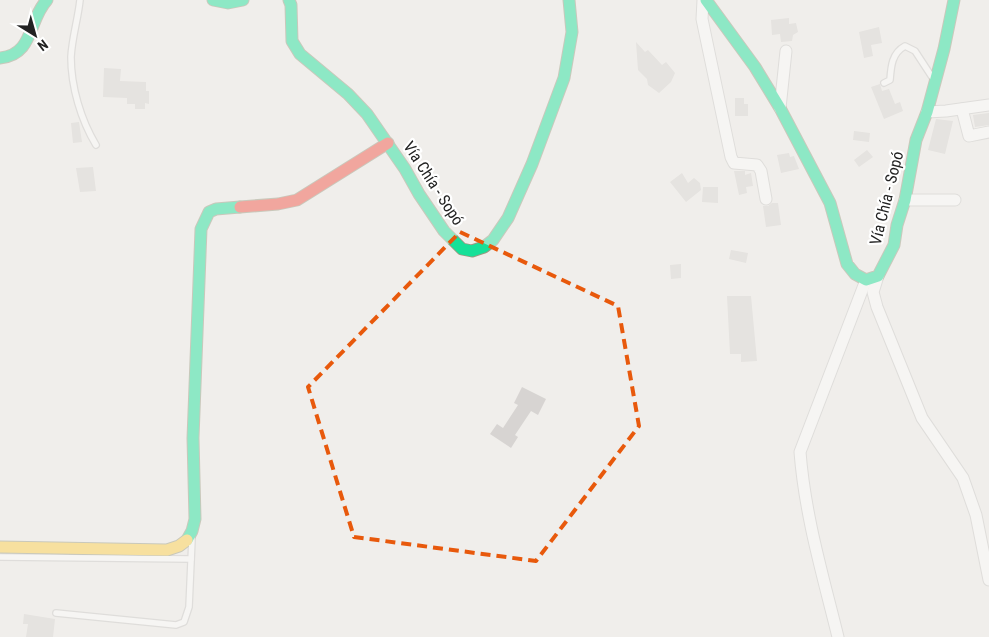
<svg xmlns="http://www.w3.org/2000/svg" width="989" height="637" viewBox="0 0 989 637" font-family="'Roboto Condensed',sans-serif">
<style>
.building{fill:#d7d4d2}
.lines{fill:none;stroke-linecap:round;stroke-linejoin:round}
.lane-casing{stroke:#c9c8c7;stroke-width:8}
.street-casing{stroke:#c9c8c7;stroke-width:13}
.fast-casing{stroke:#999a82;stroke-width:13}
.slow-casing{stroke:#999a82;stroke-width:13}
.jam-casing{stroke:#999a82;stroke-width:13}
.lane{stroke:#fdfcfc;stroke-width:5.5}
.street{stroke:#fdfcfc;stroke-width:11}
.fast{stroke:#16e098;stroke-width:11}
.slow{stroke:#ffcf43;stroke-width:11}
.jam{stroke:#f24e42;stroke-width:11}
.marked{fill:none;stroke:#e8590c;stroke-width:4;stroke-dasharray:10 6;stroke-linejoin:round}
.labels{text-anchor:middle;stroke-width:4.5;stroke-linejoin:round;paint-order:stroke}
.street-label{font-size:16px;fill:#222;stroke:#fff}
</style>
<rect width="100%" height="100%" fill="#f0eeeb"/>
<g class="building">
<polygon points="789,18 789,24 796,23 798,32 793,35 792,41 781,42 780,34 772,35 771,20"/>
<polygon points="879,27 882,43 871,45 873,56 864,58 859,32"/>
<polygon points="636,42 645,52 648,50 662,65 666,62 675,73 671,82 659,93 648,85 647,79 638,70"/>
<polygon points="104,68 121,69 120,81 146,82 146,91 149,91 149,104 145,103 145,109 135,109 135,104 127,104 127,98 103,97"/>
<polygon points="880,84 882,91 889,89 895,104 900,102 903,111 884,119 871,87"/>
<polygon points="735,98 744,98 744,104 748,104 748,116 735,116"/>
<polygon points="989,113 989,125 975,127 973,115"/>
<polygon points="936,119 953,121 945,154 928,150"/>
<polygon points="79,122 82,142 73,143 71,123"/>
<polygon points="854,131 870,133 869,142 853,140"/>
<polygon points="867,150 873,157 859,167 854,160"/>
<polygon points="789,153 790,157 794,156 799,169 781,173 777,155"/>
<polygon points="93,167 96,191 80,192 76,168"/>
<polygon points="734,171 745,171 745,175 751,173 753,186 746,187 747,193 739,195"/>
<polygon points="682,173 688,183 694,178 700,183 701,190 686,202 670,182"/>
<polygon points="703,187 718,187 718,203 702,202"/>
<polygon points="772,203 778,203 781,225 766,227 763,206 768,206"/>
<polygon points="731,250 748,253 746,263 729,259"/>
<polygon points="681,264 681,278 671,279 670,265"/>
<polygon points="727,296 751,296 757,361 741,362 741,354 730,354"/>
<polygon points="522,387 546,399 538,415 531,411 515,435 518,437 511,448 490,434 497,424 503,428 518,405 514,403"/>
<polygon points="24,614 55,619 53,637 26,637 28,624 23,624"/>
</g>
<g class="lines">
<g class="lane-casing">
<g id="lane">
<path d="M80,0C78,19 72,38 71,57C71,87 81,120 96,145"/>
<path d="M884,83L890,80C891,66 892,53 905,46L915,51L932,77"/>
<polyline points="0,557 191,559"/>
<polyline points="56,613 176,625 184,622 189,607 192,539"/>
</g>
</g>
<g class="street-casing">
<g id="street">
<polyline points="703,0 702,19 731,157 734,163 757,165 761,171 766,199"/>
<polyline points="780,108 786,51"/>
<polyline points="962,109 969,136 989,132"/>
<polyline points="927,112 946,111 989,105"/>
<polyline points="905,200 955,200"/>
<polyline points="878,276 873,292 877,307 922,418 963,478 976,515 989,580"/>
<path d="M838,637C823,576 805,516 800,452L866,280"/>
</g>
</g>
<g class="fast-casing">
<g id="fast">
<polyline points="213,0 228,3 243,0"/>
<polyline points="289,0 291,5 292,41 300,54 348,94 367,114 405,169 419,194 444,231 462,249 472,251 484,247 493,240 508,218 532,164 564,78 572,32 569,0"/>
<polyline points="706,0 755,67 780,108 830,203 847,264 855,274 866,280 878,276 894,245 897,225 905,200 916,140 927,112 944,49 954,0"/>
<path d="M0,58C34,55 28,20 47,0"/>
<polyline points="187,540 192,531 195,519 193,438 201,229 209,212 216,209 240,207"/>
</g>
</g>
<g class="slow-casing">
<polyline id="slow" points="0,547 167,550 179,546 187,540"/>
</g>
<g class="jam-casing">
<polyline id="jam" points="240,207 278,204 297,200 388,143"/>
</g>
<use href="#lane" class="lane"/>
<use href="#street" class="street"/>
<use href="#fast" class="fast"/>
<use href="#slow" class="slow"/>
<use href="#jam" class="jam"/>
</g>
<path d="M0 0H989V637H0ZM460,232L618,306L639,426L536,561L354,537L308,387Z" fill="#f0eeeb" fill-opacity=".55" fill-rule="evenodd"/>
<path class="marked" d="M460,232L618,306L639,426L536,561L354,537L308,387Z"/>
<g class="labels">
<g class="street-label">
<text transform="translate(434 183) rotate(57)" y="6">Vía Chía - Sopó</text>
<text transform="translate(886 198) rotate(-76)" y="6">Vía Chía - Sopó</text>
</g>
</g>
<g transform="translate(35 35) rotate(143)" stroke="#ffffff" stroke-width="4" paint-order="stroke">
<path d="M0-4L9 19L0 12L-9 19Z" fill="#222222"/>
<text y="-8" font-size="14" font-weight="bold" text-anchor="middle" fill="#222222">N</text>
</g>
</svg>
